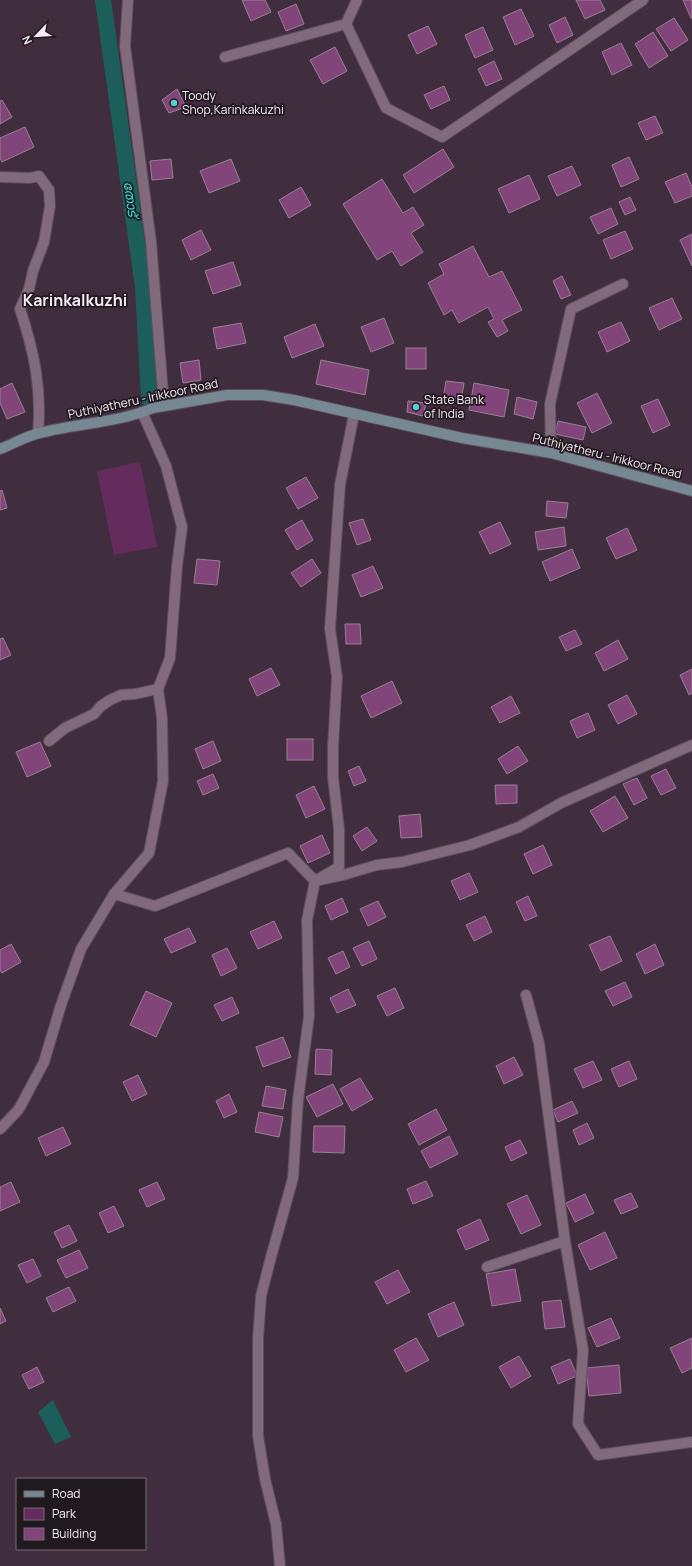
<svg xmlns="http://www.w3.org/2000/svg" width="692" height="1566" viewBox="0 0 692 1566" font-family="Manrope,'Noto Sans Malayalam',sans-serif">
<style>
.green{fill:#642b5d}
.water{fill:#1c5f5a}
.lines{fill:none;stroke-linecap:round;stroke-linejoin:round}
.canal{stroke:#1c5f5a;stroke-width:16}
.building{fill:#824579;stroke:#988193}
.street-casing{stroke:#5d4d5a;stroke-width:12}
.secondary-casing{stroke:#5d4d5a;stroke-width:12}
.street{stroke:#806a7c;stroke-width:10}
.secondary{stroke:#768892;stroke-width:10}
.poi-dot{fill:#55cec4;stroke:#211920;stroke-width:1.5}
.labels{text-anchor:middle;stroke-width:3.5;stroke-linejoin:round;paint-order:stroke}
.poi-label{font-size:12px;fill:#f8ebf5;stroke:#211920;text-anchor:start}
.street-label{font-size:12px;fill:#f8ebf5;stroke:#211920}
.water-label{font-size:13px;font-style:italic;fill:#39efe3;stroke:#211920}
.district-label{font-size:16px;font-weight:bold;fill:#f8ebf5;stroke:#211920}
</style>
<rect width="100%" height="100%" fill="#402d3d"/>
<polygon class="green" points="140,462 157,547 114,555 97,471"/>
<polygon class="water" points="53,1400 71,1437 55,1444 38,1412"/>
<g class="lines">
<polyline class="canal" points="103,0 143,287 149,399"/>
</g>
<g class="building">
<polygon points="242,0 265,0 271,12 251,21"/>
<polygon points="576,0 600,0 605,10 585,19"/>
<polygon points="683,0 692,0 692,18 691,18"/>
<polygon points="296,4 304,24 286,31 278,12"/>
<polygon points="521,9 534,36 515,45 503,17"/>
<polygon points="565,17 573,35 557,43 549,25"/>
<polygon points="674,18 688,40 671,51 656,29"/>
<polygon points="428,26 437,44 417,54 408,35"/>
<polygon points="483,27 493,50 475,58 465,35"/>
<polygon points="653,32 668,56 649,68 635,44"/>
<polygon points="621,43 632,65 612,75 602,52"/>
<polygon points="335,47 347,71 323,84 310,60"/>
<polygon points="494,61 502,79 486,86 478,69"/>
<polygon points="444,86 450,100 431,109 424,95"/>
<polygon points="177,89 186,107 169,113 162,100"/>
<polygon points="2,100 12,117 0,124 0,101"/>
<polygon points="655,116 663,133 646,140 638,123"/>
<polygon points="25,127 34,147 2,162 0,158 0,138"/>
<polygon points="443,149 454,167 414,193 403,175"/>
<polygon points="629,157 639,179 621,187 612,165"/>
<polygon points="171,159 173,178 152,180 150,161"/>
<polygon points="231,159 240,181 209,193 200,171"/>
<polygon points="572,166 581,185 557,196 548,176"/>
<polygon points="686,173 692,187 692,196 675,203 665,182"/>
<polygon points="529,175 540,199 509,213 498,189"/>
<polygon points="382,179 403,213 413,207 424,225 411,233 423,252 401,266 392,251 377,260 343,204"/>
<polygon points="301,187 311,205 289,218 279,200"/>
<polygon points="630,197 636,210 625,215 619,202"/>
<polygon points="611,208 618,224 598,234 590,217"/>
<polygon points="201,230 211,250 191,260 182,240"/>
<polygon points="625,231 633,249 611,259 603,240"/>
<polygon points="692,234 692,266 680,240"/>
<polygon points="473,246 489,277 502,271 522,310 502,320 508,331 497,337 488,322 494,319 488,307 459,323 452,310 444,315 428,283 444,274 439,264"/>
<polygon points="233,262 241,285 213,294 205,271"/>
<polygon points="562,276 571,295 561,299 553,281"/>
<polygon points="672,298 682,319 659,330 649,308"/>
<polygon points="384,318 394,343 371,352 361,327"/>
<polygon points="621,322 630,341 607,352 598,332"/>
<polygon points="241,323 246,343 217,349 213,328"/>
<polygon points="315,324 324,346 292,358 284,337"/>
<rect x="406" y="348" width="20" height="21"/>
<polygon points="199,360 201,380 183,383 180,363"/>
<polygon points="321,360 369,370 365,395 316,384"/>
<polygon points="446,381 464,383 461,402 443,399"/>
<polygon points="12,383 25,412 7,419 0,403 0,389"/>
<polygon points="474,383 509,390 504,417 469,410"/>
<polygon points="597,393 612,423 592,433 577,403"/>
<polygon points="517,397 537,402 533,419 514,414"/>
<polygon points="658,399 670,425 653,433 641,406"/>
<polygon points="408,401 426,403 423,416 407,412"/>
<polygon points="558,421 586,427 583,440 555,434"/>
<polygon points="306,477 318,498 298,509 286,488"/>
<polygon points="2,490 7,508 0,510 0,491"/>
<polygon points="547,501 568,503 566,518 546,516"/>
<polygon points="363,519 371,540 357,545 349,523"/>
<polygon points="302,520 313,540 297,550 285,530"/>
<polygon points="500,522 511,544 490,554 479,532"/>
<polygon points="564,527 566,546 538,550 535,532"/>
<polygon points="627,528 637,550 616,559 606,538"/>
<polygon points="572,549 580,568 550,581 542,562"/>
<polygon points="197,559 220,561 217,585 194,583"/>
<polygon points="312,559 321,573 301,587 291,573"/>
<polygon points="373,566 383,588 361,597 352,575"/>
<polygon points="345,624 360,624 361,644 346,644"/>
<polygon points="575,630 582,644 566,651 559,637"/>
<polygon points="3,638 11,655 0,660 0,639"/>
<polygon points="618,640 628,659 604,671 595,653"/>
<polygon points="271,668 280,685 257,696 249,679"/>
<polygon points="692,669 692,693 689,695 680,675"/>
<polygon points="392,681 402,703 371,718 361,696"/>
<polygon points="627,695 637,714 618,724 608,705"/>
<polygon points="511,696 520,713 500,723 491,707"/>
<polygon points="588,713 595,730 577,738 570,721"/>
<rect x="287" y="739" width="26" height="21"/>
<polygon points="213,741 221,761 203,769 195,749"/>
<polygon points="40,742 51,766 27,777 16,752"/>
<polygon points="518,746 528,761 507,774 498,759"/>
<polygon points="359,766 366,781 354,786 348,771"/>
<polygon points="666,769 676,788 661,795 651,776"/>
<polygon points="213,774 219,788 203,795 197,781"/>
<polygon points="637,778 647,798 634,805 623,784"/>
<polygon points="495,785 517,785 517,803 496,804"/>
<polygon points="314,786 325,809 306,818 296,795"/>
<polygon points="615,796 628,818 603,832 590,811"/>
<polygon points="420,814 422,837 401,838 399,816"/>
<polygon points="367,827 377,841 362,851 353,836"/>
<polygon points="322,835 330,853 308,863 300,846"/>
<polygon points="543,845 552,865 533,874 524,854"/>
<polygon points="469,873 478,892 460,900 451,881"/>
<polygon points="528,896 537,916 525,921 516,902"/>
<polygon points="342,898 348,912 331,920 325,906"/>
<polygon points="378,901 386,917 368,926 360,909"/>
<polygon points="485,916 492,932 474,941 466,925"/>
<polygon points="274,921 282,938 258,949 250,932"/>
<polygon points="189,928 196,942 171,953 164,939"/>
<polygon points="610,936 622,961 601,971 589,945"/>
<polygon points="369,941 377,959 362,966 353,948"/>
<polygon points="11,944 21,962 2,973 0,970 0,950"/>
<polygon points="655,944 664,965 645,974 636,954"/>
<polygon points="227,948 237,968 221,976 212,955"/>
<polygon points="343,951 350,967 336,974 328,958"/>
<polygon points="625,982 632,997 613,1006 605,991"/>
<polygon points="395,988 404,1008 387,1016 377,996"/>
<polygon points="348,989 356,1005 337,1013 330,998"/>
<polygon points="146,991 172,1003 156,1037 130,1025"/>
<polygon points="232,997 239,1013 222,1021 214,1005"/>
<polygon points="283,1037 291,1057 263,1067 256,1047"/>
<polygon points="316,1049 332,1050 331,1075 315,1074"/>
<polygon points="514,1057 523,1075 504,1084 496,1066"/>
<polygon points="593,1061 602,1080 583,1088 574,1069"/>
<polygon points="629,1061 637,1079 619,1087 611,1069"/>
<polygon points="138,1075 147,1094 132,1101 123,1082"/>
<polygon points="360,1078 373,1099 352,1111 340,1089"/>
<polygon points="333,1084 343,1104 317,1117 306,1097"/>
<polygon points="266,1086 286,1090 283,1109 262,1106"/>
<polygon points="229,1094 237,1112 224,1118 216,1101"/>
<polygon points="572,1101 578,1113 558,1122 553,1110"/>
<polygon points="436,1109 447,1130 419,1145 408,1124"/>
<polygon points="259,1112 283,1117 279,1137 255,1132"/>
<polygon points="587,1123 594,1138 579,1145 573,1130"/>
<polygon points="314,1126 345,1126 344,1153 313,1152"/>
<polygon points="63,1127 71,1144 46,1156 38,1138"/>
<polygon points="449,1136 458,1154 430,1168 421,1151"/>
<polygon points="520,1140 527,1153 511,1161 505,1147"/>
<polygon points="426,1181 433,1196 413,1204 407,1189"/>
<polygon points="11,1182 20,1202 0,1211 0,1187"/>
<polygon points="157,1182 165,1199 147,1207 139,1190"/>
<polygon points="631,1193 638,1207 621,1214 614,1200"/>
<polygon points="585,1194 594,1213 575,1222 566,1203"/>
<polygon points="527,1195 541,1225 521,1234 507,1204"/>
<polygon points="114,1206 124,1226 108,1233 99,1213"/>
<polygon points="480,1219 489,1240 466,1250 457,1230"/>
<polygon points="69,1225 77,1241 62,1248 54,1232"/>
<polygon points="605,1232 617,1258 590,1270 578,1245"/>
<polygon points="79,1250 88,1268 66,1278 57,1260"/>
<polygon points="33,1259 41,1276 27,1283 18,1265"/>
<polygon points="515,1269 521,1301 492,1306 486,1274"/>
<polygon points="398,1270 410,1292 387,1304 375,1282"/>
<polygon points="69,1287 76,1301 53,1312 46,1298"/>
<polygon points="561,1300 565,1327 545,1329 542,1302"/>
<polygon points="454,1302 464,1325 438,1337 428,1314"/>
<polygon points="0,1308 6,1321 0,1324"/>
<polygon points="611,1318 620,1338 597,1347 588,1328"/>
<polygon points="416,1338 429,1360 406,1372 394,1350"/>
<polygon points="692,1338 692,1368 682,1373 670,1348"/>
<polygon points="519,1356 531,1376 511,1388 499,1367"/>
<polygon points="570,1359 577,1376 558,1384 551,1367"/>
<polygon points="619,1365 621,1393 589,1396 586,1368"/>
<polygon points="37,1367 44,1382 29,1389 22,1375"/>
</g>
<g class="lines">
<g class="street-casing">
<g id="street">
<polyline points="128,0 125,46 151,242 164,406"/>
<polyline points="357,0 346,24 386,108 442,137 643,0"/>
<polyline points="225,57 346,24"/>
<path d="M0,177L30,178L39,176L49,190L50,206L44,242L33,271L29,289L20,309C34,351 42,389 38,433"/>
<polyline points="551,453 550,404 571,309 623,284"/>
<polyline points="49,741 65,728 94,714 101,706 110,700 121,695 135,694 158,689"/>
<polyline points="114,894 155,906 288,853 315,881 343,875 377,865 402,862 470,845 519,827 561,803 692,745"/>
<polyline points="526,995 539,1043 565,1241 583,1350 578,1424 598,1455 692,1442"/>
<polyline points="0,1129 19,1109 44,1062 61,1005 81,949 114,894 149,853 163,781 162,718 158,689 170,658 177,566 182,527 166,466 142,412"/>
<polyline points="487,1267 565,1241"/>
<polyline points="280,1566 276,1524 265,1479 258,1436 258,1339 261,1296 271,1257 293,1178 298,1100 309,1016 307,920 315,881 339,867 339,829 333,777 333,747 337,677 330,629 340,485 354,414"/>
</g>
</g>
<g class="secondary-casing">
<path id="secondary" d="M0,449C13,444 26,436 40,433C77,423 118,423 153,408L227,395H263L294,400L462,438L551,453L692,491"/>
</g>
<use href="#street" class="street"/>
<use href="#secondary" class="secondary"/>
</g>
<g class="poi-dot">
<circle cx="174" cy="103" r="4"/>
<circle cx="416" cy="407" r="4"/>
</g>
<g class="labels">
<g class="poi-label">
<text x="182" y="100">Toody<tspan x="182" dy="14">Shop,Karinkakuzhi</tspan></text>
<text x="424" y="404">State Bank<tspan x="424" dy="14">of India</tspan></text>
</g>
<g class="street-label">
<text transform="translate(143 399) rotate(-12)" y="4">Puthiyatheru - Irikkoor Road</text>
<text transform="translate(607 456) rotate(14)" y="4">Puthiyatheru - Irikkoor Road</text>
</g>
<g class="water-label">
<text transform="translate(131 199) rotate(82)" y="5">തോട്</text>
</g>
<g class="district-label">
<text x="75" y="306">Karinkalkuzhi</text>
</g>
</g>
<rect x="16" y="1478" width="130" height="72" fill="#211920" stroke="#776d75"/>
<rect x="24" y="1491" width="20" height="6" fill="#768892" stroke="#776d75"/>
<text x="52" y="1498" font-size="12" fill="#f8ebf5">Road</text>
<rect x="24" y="1508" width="20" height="12" fill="#642b5d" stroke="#776d75"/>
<text x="52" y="1518" font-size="12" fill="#f8ebf5">Park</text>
<rect x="24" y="1528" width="20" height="12" fill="#824579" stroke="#776d75"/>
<text x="52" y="1538" font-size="12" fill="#f8ebf5">Building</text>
<g transform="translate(36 36) rotate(245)" stroke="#211920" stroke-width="3" paint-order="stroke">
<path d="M0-3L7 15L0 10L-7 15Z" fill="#f8ebf5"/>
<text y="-6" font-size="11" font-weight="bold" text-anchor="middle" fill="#f8ebf5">N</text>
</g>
</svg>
